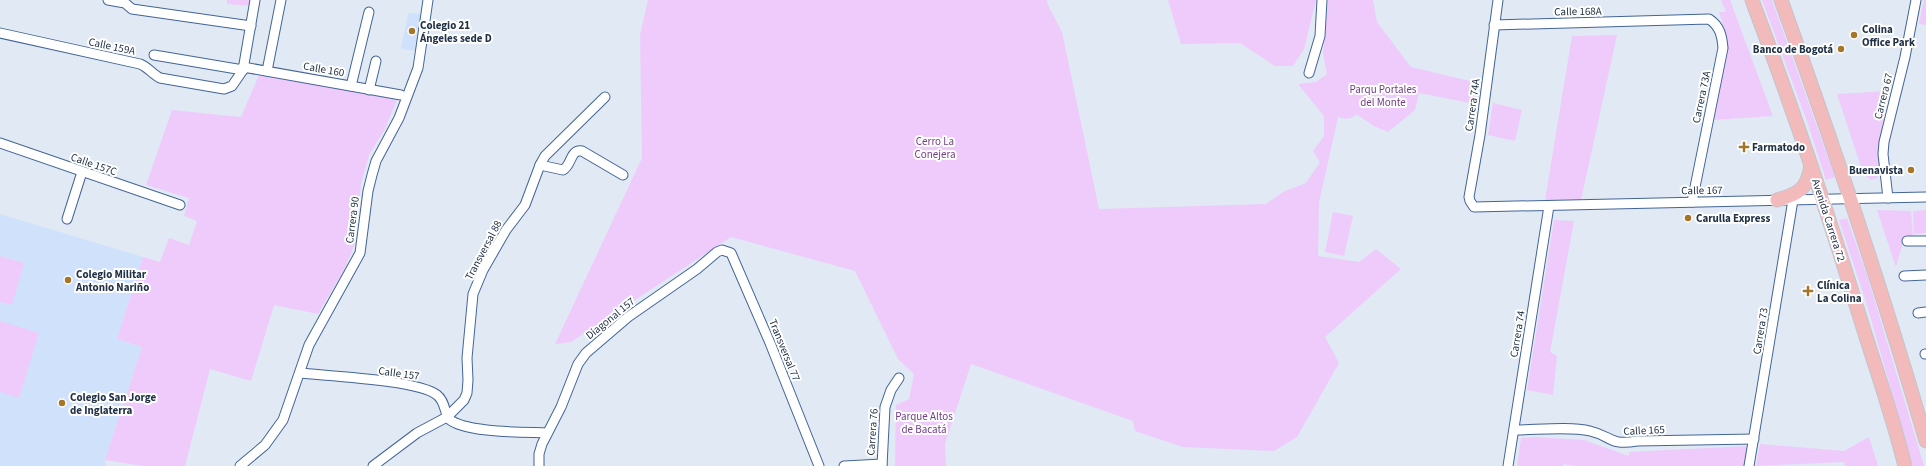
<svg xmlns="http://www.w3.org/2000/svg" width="1926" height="466" viewBox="0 0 1926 466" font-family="'Source Sans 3',sans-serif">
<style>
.built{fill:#d0e2fb}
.green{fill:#eecbfb}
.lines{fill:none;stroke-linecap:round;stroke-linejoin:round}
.minor-casing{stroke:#426596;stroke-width:11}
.highway-casing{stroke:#c1c5cb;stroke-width:15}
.minor{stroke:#fff;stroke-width:9}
.highway{stroke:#f3babc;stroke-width:13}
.poi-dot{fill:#a47629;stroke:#fff;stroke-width:1.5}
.labels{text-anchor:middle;stroke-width:4;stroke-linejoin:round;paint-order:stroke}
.street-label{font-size:11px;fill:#213146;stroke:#fff}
.poi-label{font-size:11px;font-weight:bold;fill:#213146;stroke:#fff;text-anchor:start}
.park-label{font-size:11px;fill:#733d86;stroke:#fff}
</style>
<rect width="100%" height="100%" fill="#e1e9f5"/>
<g class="built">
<polygon points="408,13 422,14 416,51 401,49"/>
<polygon points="0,214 143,257 117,339 142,347 105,460 106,466 0,466"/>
</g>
<g class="green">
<polygon points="227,0 253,0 253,6 227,4"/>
<polygon points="648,0 1047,0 1048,5 1062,32 1099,209 1266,204 1283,192 1306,183 1320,162 1313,151 1324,136 1324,116 1298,84 1316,82 1327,74 1323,54 1328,0 1373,0 1377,22 1411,67 1478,83 1475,104 1419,93 1415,110 1388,132 1374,126 1356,114 1354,117 1346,119 1338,117 1319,203 1318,256 1359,262 1376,249 1401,269 1325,337 1339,363 1297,437 1274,451 1183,447 1135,431 1133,421 971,364 945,444 946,466 895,466 896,405 909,399 914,374 898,359 855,271 731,237 571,342 555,344 642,158 640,35"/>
<polygon points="1168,0 1316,0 1304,49 1293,66 1275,66 1240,43 1181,44"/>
<polygon points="1721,0 1730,0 1773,116 1713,120 1727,48 1726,34 1719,12 1726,12"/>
<polygon points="1762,0 1772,0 1835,177 1826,180 1808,124"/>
<polygon points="1924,0 1926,0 1926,25 1919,24"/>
<polygon points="1617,35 1581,200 1545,200 1572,36"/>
<polygon points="259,75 398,97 385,129 369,155 361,184 354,246 344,270 318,314 274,305 251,381 210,369 185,466 142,466 105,460 142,347 117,339 143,257 160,262 169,238 189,245 197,221 184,216 189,198 146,185 172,110 241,117"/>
<polygon points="1889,91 1878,151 1879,168 1877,178 1871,180 1863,173 1837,94"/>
<polygon points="1493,103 1522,110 1515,141 1488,135"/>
<polygon points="1877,210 1911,211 1913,235 1904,239 1896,267"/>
<polygon points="1926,210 1926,233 1914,234 1913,211"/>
<polygon points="1333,212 1353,216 1344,256 1325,252"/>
<polygon points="1847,218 1867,275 1924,466 1913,466 1866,302 1839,220"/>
<polygon points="1554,220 1574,221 1550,352 1557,356 1553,395 1527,390"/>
<polygon points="0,256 24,263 12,305 0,302"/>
<polygon points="0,321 39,333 19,398 0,392"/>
<polygon points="1534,437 1584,440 1629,456 1629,452 1748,446 1744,466 1573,466 1564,464 1563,466 1517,466 1521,438"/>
<polygon points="1869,437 1878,466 1845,466 1844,462 1756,466 1760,444 1844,451"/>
</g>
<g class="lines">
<g class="minor-casing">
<g id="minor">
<polyline points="108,0 125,3 132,9 251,26"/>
<polyline points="1498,0 1480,135 1469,197 1470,201 1474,207 1926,197"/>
<path d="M1494,25L1709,19C1720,26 1722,36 1723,48L1692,202"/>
<path d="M0,33L140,64C148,67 152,74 160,78L224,89L232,86L243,70L255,0"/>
<polyline points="154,55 243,70"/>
<polyline points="243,67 401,95"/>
<polyline points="267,71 281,0"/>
<polyline points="1309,73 1320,36 1322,0"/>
<polyline points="351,86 369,12"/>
<polyline points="369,90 376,61"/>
<polyline points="0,143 180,205"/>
<path d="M540,165L563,170C572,165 570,149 582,151L623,175"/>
<polyline points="1888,198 1883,154 1884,142 1905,57 1916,0"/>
<polyline points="67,219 82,172"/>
<polyline points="1907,241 1926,241"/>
<polyline points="1904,276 1926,275"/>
<polyline points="1918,313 1926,312"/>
<polyline points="1925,354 1926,354"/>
<path d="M300,373C327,376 419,380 437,395C445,401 444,411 449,419C465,433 525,432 547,433"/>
<path d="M1515,430C1536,430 1570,426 1590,431C1612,436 1609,446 1637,441L1754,439"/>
<polyline points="240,466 265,445 283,420 309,345 360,253 368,191 372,175 376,161 399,118 418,68 428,0"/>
<polyline points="373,466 417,433 447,417 464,400 467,393 468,380 467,358 473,294 483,270 506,230 525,205 540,165 545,156 605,97"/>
<polyline points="539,466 539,454 542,444 561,407 578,364 586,353 628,317 697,269 717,252 722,250 731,253 770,343 819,466"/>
<polyline points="844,466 882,464"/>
<polyline points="882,466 885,407 891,390 899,378"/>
<polyline points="1508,466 1549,206"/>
<polyline points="1749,466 1793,200"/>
</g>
</g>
<g class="highway-casing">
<g id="highway">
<path d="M1752,0C1792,106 1828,213 1861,321C1876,369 1893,417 1905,466"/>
<path d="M1781,0C1834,146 1883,292 1926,441"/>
<path d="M1777,200C1799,194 1807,189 1811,166"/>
</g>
</g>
<use href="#minor" class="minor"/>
<use href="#highway" class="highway"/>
</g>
<g class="poi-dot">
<circle cx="412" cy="31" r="4"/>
<circle cx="1854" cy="35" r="4"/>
<circle cx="1841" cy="49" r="4"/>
<path d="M1742 141h4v4h4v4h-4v4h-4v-4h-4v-4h4z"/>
<circle cx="1911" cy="170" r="4"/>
<circle cx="1688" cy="218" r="4"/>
<circle cx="68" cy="280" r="4"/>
<path d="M1806 285h4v4h4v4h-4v4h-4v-4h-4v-4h4z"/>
<circle cx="62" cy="403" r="4"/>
</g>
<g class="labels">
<g class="street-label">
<text transform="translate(1578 11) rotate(-1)" y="4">Calle 168A</text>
<text transform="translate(112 46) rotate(12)" y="4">Calle 159A</text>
<text transform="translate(324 69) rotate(10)" y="4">Calle 160</text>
<text transform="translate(1883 96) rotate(-76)" y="4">Carrera 67</text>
<text transform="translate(1701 97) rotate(-78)" y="4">Carrera 73A</text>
<text transform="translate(1472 105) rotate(-82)" y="4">Carrera 74A</text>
<text transform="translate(94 164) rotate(19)" y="4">Calle 157C</text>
<text transform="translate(1702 190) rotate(-1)" y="4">Calle 167</text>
<text transform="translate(352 220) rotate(-83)" y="4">Carrera 90</text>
<text transform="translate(1829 220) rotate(72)" y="4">Avenida Carrera 72</text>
<text transform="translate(483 250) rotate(-62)" y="4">Transversal 88</text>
<text transform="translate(610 318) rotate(-39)" y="4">Diagonal 157</text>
<text transform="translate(1760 331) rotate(-81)" y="4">Carrera 73</text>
<text transform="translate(1517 334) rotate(-81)" y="4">Carrera 74</text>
<text transform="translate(785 350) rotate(68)" y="4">Transversal 77</text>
<text transform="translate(399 373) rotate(8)" y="4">Calle 157</text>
<text transform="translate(1644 430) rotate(-3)" y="4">Calle 165</text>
<text transform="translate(872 432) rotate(-86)" y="4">Carrera 76</text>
</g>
<g class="poi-label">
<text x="420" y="29">Colegio 21<tspan x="420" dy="13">Ángeles sede D</tspan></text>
<text x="1862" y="33">Colina<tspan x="1862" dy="13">Office Park</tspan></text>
<text x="1833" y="53" text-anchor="end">Banco de Bogotá</text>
<text x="1752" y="151">Farmatodo</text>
<text x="1903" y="174" text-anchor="end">Buenavista</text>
<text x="1696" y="222">Carulla Express</text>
<text x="76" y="278">Colegio Militar<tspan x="76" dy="13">Antonio Nariño</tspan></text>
<text x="1817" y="289">Clínica<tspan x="1817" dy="13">La Colina</tspan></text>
<text x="70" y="401">Colegio San Jorge<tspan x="70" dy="13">de Inglaterra</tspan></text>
</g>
<g class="park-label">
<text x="1383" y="93">Parqu Portales<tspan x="1383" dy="13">del Monte</tspan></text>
<text x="935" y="145">Cerro La<tspan x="935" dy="13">Conejera</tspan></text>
<text x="924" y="420">Parque Altos<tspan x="924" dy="13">de Bacatá</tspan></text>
</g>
</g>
</svg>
